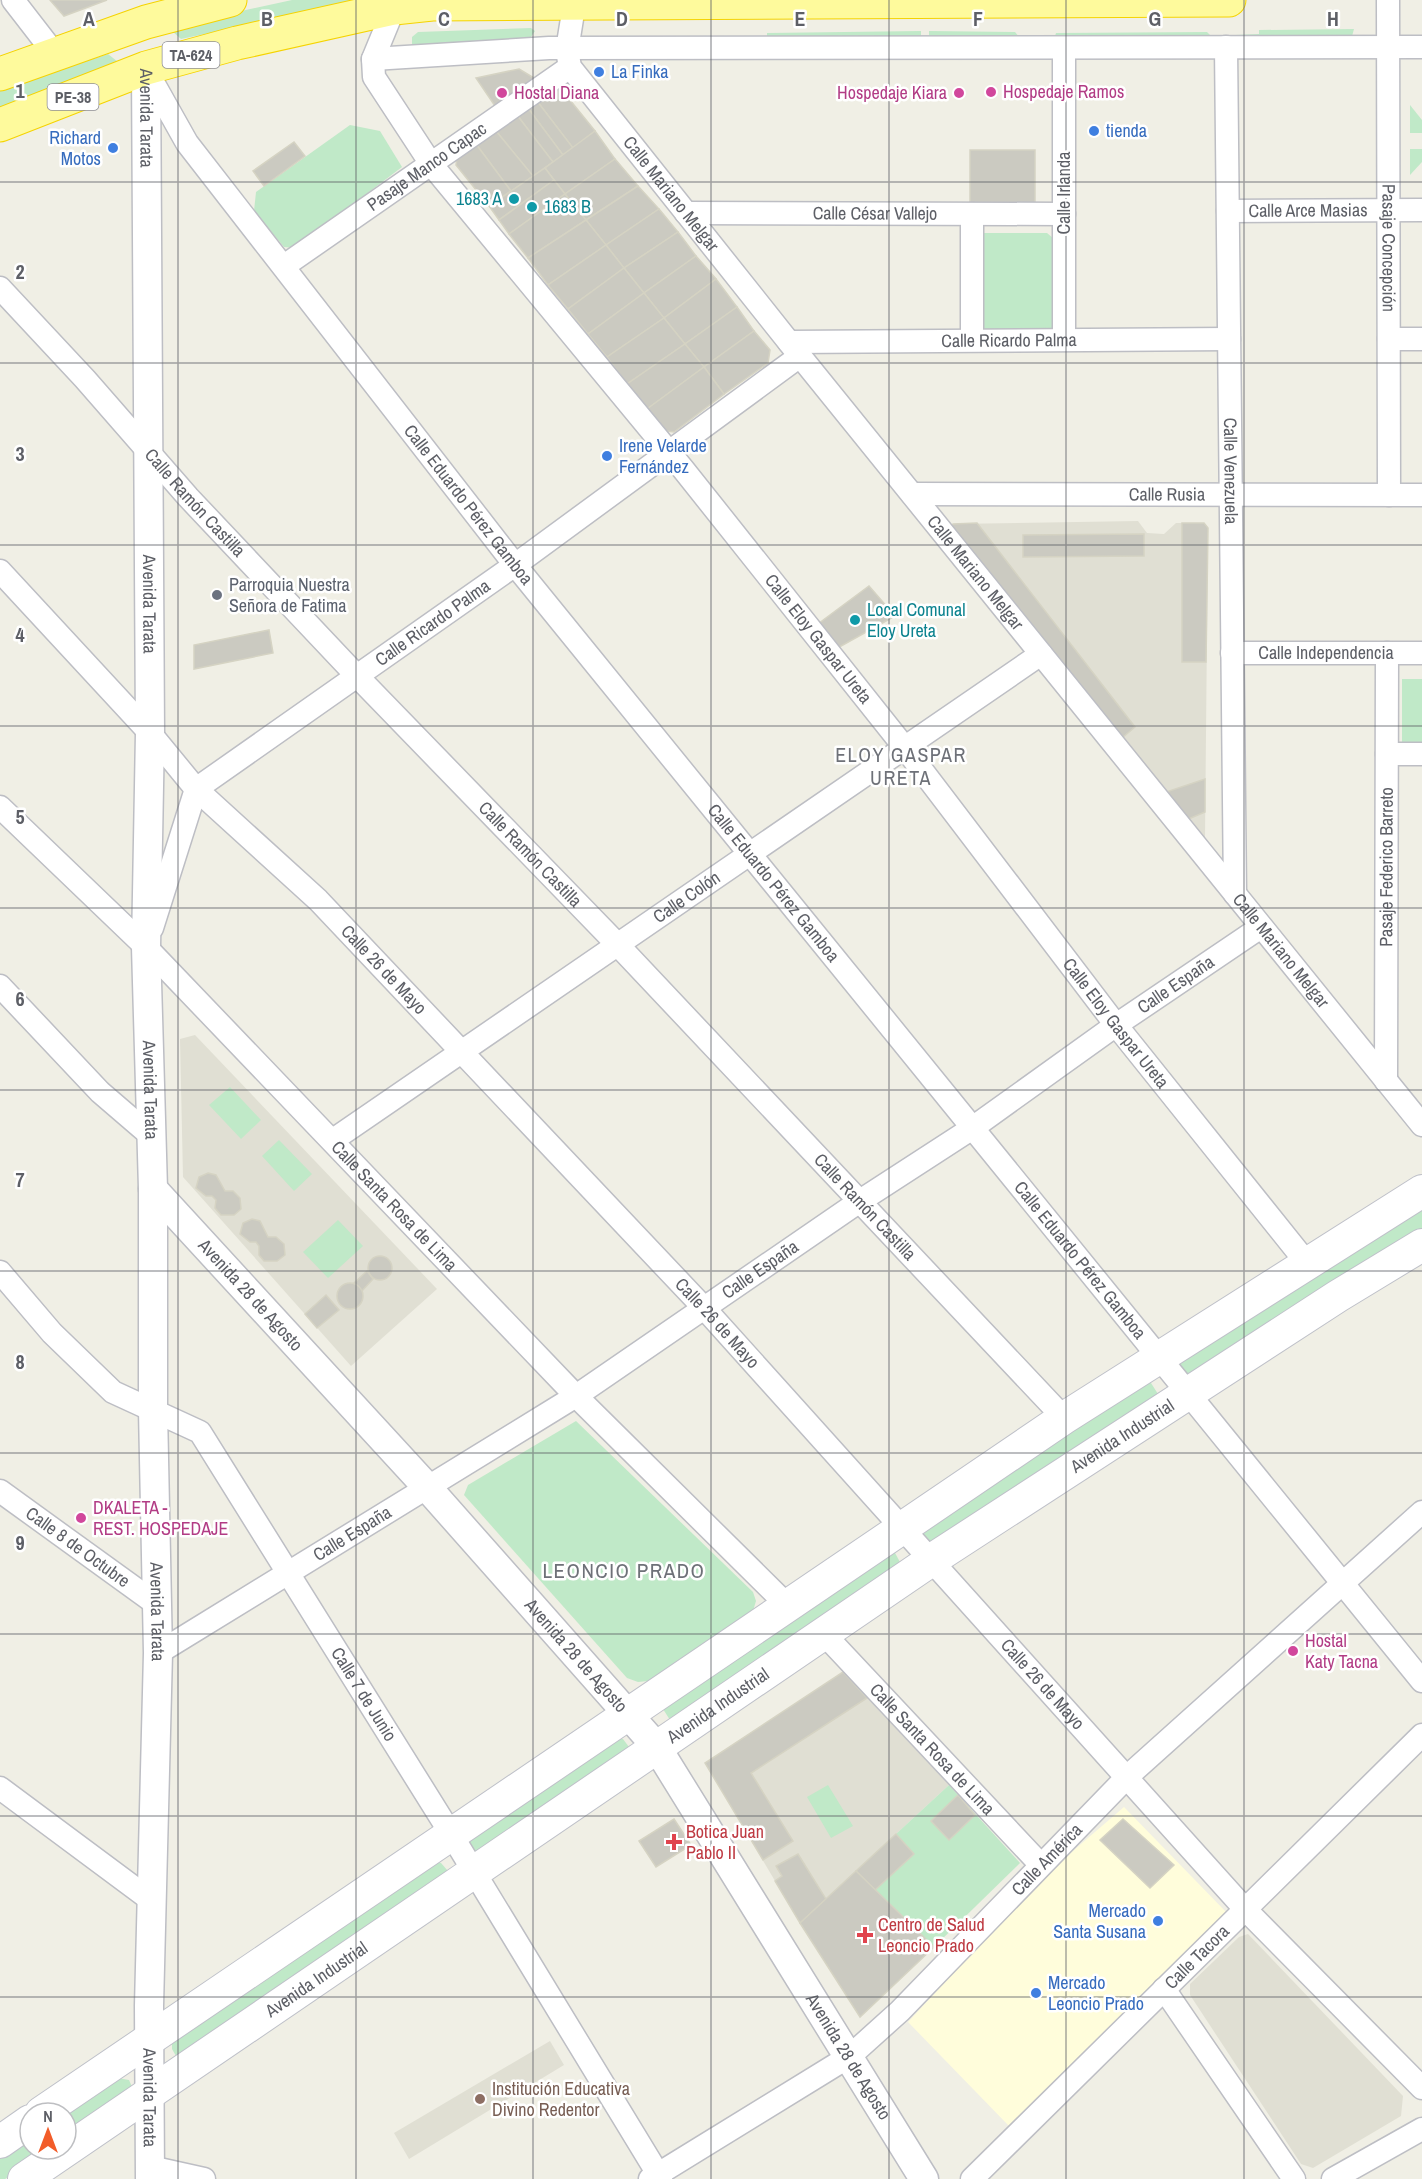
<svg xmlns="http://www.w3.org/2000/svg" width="1422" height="2179" viewBox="0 0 1422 2179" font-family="'Archivo Narrow',sans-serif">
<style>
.commercial{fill:#fffddb}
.education{fill:#e0dfd3}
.green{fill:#c0e9c8}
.building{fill:#cbcac1;stroke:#d5d3c3;stroke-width:1.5}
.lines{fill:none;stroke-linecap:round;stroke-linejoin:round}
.minor-casing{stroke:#bdbec4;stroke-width:25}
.tertiary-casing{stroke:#bdbec4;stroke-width:31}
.secondary-casing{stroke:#bfc1c9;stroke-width:34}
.trunk-casing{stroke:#f5d300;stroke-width:35}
.minor{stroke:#fff;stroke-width:22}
.tertiary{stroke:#fff;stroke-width:28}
.secondary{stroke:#fff;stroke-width:32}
.trunk{stroke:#fefa9c;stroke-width:33}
.grid{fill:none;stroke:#5d5f66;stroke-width:1.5;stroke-opacity:0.55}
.shop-dot{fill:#3f7fe0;stroke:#fff;stroke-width:2}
.hotel-dot{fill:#d1479c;stroke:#fff;stroke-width:2}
.culture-dot{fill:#0f9aa8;stroke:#fff;stroke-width:2}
.worship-dot{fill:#6b7280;stroke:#fff;stroke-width:2}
.health-dot{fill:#e0444e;stroke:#fff;stroke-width:2}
.education-dot{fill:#8d6e63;stroke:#fff;stroke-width:2}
.labels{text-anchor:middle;stroke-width:5;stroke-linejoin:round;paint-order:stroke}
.shield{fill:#fff;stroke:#8e8f94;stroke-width:1.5}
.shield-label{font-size:16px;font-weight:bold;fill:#5d5f66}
.shop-label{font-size:18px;fill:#366cbe;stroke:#fff;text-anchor:start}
.hotel-label{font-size:18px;fill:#b23c85;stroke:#fff;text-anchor:start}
.street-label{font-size:18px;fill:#5d5f66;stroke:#fff}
.culture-label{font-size:18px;fill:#0d838f;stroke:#fff;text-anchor:start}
.worship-label{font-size:18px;fill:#5b616d;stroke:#fff;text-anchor:start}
.health-label{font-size:18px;fill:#be3a42;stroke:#fff;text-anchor:start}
.education-label{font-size:18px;fill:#785e54;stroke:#fff;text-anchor:start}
.neighbourhood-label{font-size:20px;letter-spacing:1.5px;fill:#6e7178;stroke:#fff}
.quarter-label{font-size:21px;letter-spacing:1.5px;fill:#6e7178;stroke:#fff}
.grid-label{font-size:20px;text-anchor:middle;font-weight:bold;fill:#5d5f66;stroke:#fff;stroke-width:5;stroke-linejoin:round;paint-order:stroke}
</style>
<rect width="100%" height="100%" fill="#f0efe5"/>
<polygon class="commercial" points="1124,1807 1228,1914 1009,2126 908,2022 1045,1875"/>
<g class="education">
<polygon points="1138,521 1147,533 1164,534 1176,523 1204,523 1208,528 1205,838 1193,841 947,534 953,524"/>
<polygon points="195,1035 437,1289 351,1366 183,1177 180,1039"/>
<polygon points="843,1672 949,1785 800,1923 705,1763"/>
<polygon points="1248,1934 1403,2096 1401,2116 1313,2168 1301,2164 1190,1995 1190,1984 1239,1937"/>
<polygon points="550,2041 564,2065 409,2159 394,2133"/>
</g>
<g class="green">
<polygon points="292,0 367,0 181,39 172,31 173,26"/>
<polygon points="531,28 535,31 531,37 418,48 412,44 412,37 418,32"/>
<polygon points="1354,29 1351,40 1235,40 1235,35 1259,34 1259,30"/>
<polygon points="921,31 921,40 767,41 767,33"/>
<polygon points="929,31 1015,32 1021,39 929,40"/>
<polygon points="1207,32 1212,37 1054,39 1056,33"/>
<polygon points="108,54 118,62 0,110 0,90"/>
<polygon points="1410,105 1422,120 1422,133 1410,133"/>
<polygon points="350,125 380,131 402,167 295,248 284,247 254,211 256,192"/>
<polygon points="1410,149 1422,149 1422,162 1410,175"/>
<polygon points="983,233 1047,233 1053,238 1055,328 1047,334 990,335 979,324"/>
<polygon points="1402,679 1422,679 1422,746 1402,745"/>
<polygon points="230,1087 261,1120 241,1139 209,1105"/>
<polygon points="279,1140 312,1174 294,1191 262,1156"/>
<polygon points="1422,1209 1422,1231 1187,1379 1180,1367 1181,1360"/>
<polygon points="338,1220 363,1246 328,1278 303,1252"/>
<polygon points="1151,1383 1158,1394 1155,1401 929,1545 923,1536 928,1524 1143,1384"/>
<polygon points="576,1421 753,1592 756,1601 753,1611 648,1681 638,1682 627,1678 464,1495 468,1485"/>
<polygon points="887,1552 895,1553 900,1562 898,1570 670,1720 663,1709"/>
<polygon points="614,1737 623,1739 629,1747 628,1754 479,1856 472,1854 467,1837"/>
<polygon points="828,1785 853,1826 831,1838 807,1797"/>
<polygon points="949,1785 1020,1863 934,1947 856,1871"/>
<polygon points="434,1861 441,1863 448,1871 184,2055 176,2056 172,2049 172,2040"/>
<polygon points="118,2078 129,2080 132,2087 66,2138 66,2113"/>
<polygon points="30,2136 30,2149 49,2149 5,2179 0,2179 0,2156"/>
</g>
<g class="building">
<polygon points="50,0 107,0 64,16"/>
<polygon points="519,69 539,81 495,106 476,78"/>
<polygon points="553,89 561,89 595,131 573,148 537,101"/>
<polygon points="537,101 573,148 563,155 528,108"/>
<polygon points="528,108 563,155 553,162 517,115"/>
<polygon points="517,115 553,162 533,176 496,131"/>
<polygon points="496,131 533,176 511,191 476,144"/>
<polygon points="595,131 615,159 565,194 545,168"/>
<polygon points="294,142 305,156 264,186 253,171"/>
<polygon points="476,144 511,191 489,206 456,165 457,158"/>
<rect x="970" y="150" width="65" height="63"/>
<polygon points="615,159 638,186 586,220 565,194"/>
<polygon points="545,168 554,180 499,220 489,206"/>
<polygon points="554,180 565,194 509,234 499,220"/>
<polygon points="638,186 659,209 606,245 586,220"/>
<polygon points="565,194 586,220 528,258 509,234"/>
<polygon points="659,209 678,232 624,268 606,245"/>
<polygon points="586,220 606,245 548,285 528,258"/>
<polygon points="678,232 696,256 644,293 624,268"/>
<polygon points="606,245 624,268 568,309 548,285"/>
<polygon points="696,256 716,279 664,318 644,293"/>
<polygon points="624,268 644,293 588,334 568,309"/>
<polygon points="716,279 737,307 685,344 664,318"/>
<polygon points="644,293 664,318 607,357 588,334"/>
<polygon points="737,307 754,331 704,367 685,344"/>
<polygon points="664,318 685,344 627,384 607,357"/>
<polygon points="754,331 770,350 768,363 724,394 704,367"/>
<polygon points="685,344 704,367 647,409 627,384"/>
<polygon points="704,367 724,394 674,432 666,431 647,409"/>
<polygon points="977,523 1135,727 1115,744 947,534 953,524"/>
<polygon points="1182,523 1204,523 1208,528 1206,662 1182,662"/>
<polygon points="1144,534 1144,556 1023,557 1023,535"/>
<polygon points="869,586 895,616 834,650 818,624"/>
<polygon points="269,630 273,653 194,669 194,645"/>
<polygon points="1205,779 1205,812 1179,823 1157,795"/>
<polygon points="208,1173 216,1175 225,1191 233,1191 240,1198 241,1209 234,1215 221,1215 215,1208 216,1200 212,1196 206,1196 196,1188 199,1177"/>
<polygon points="252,1219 260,1221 268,1237 276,1237 284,1244 285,1255 277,1261 264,1261 259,1255 259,1246 256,1242 250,1242 240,1234 243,1223"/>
<circle cx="380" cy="1268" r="12"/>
<polygon points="367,1271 373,1279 362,1291 354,1283"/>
<circle cx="350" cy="1296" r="13"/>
<polygon points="326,1295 339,1310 317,1328 305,1314"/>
<polygon points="843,1672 867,1698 751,1773 793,1841 763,1860 705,1763"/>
<polygon points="958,1795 975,1815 949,1840 931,1821"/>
<polygon points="674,1819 691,1845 656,1867 639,1841"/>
<polygon points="1123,1819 1174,1865 1150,1888 1100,1840"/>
<polygon points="896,1834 914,1854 875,1890 856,1871"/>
<polygon points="798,1854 826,1899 800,1923 775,1881 782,1876 776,1866"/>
<polygon points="856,1871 934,1947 860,2017 800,1923"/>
</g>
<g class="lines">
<g class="minor-casing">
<g id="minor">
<polyline points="13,0 54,53"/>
<path id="s1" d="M575,0L567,50L570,67L800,356L1422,1125"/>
<path id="s2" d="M1388,0L1389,495"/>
<path id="s3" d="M394,8L373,59L374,77L431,164L683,469L905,748L1116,1025L1306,1262"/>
<path id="s4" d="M1226,47L1235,894"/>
<polyline points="1064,48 1064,339"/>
<polyline points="373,59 549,48 1422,47"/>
<path id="s5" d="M146,70L187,143L515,565L1422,1681"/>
<path id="s6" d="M1228,211L1422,210"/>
<path id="s7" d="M686,213L1064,214"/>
<polyline points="972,214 972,339"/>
<path id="s8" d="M284,266L570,67"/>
<path id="s9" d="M0,288L85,379L188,497L357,676L617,944L1064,1418"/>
<polyline points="1389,339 1422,339"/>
<path id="s10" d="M789,342L1229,339"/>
<path id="s11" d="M912,494L1422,495"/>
<path id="s12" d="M0,571L150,733L196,789L318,900L705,1309L1244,1908L1422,2088"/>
<path id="s13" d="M1232,653H1422"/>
<polyline points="1387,754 1422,754"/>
<path id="s14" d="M0,807L146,947L576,1396L787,1605"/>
<path id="s15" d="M152,928L196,789L515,565L800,356"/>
<polyline points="0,986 100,1092 150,1135"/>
<path id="s16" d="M1386,1081L1387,653"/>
<path id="s17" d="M333,1140L1041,654"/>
<path id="s18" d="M0,1272L52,1333L113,1392L200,1432L451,1834L661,2179"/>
<path id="s19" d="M0,1491L155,1603"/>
<path id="s20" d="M824,1634L1040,1864"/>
<path id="s21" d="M158,1653L576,1396L860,1201L971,1129L1116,1025L1261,927"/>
<polyline points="0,1788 152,1901"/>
<polyline points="1164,1989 1294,2179"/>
<polyline points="150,2167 204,2179"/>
<path id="s22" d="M650,2179L850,2056L900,2011L1128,1776L1422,1512"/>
<path id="s23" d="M972,2179L1422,1735"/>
<polyline points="1333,2179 1422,2129"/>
</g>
</g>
<g class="tertiary-casing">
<g id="tertiary">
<path id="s24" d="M146,68L150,733L146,947L153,1189V1410L158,1653L149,2006L150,2179"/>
<path id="s25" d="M153,1189L426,1486L656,1746L924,2179"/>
</g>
</g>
<g class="secondary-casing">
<g id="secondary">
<polyline points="41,2113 1064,1418 1422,1191"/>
<polyline points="0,2142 30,2121"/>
<path id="s26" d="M24,2179L930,1561L1338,1296L1422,1245"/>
</g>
</g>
<g class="trunk-casing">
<g id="trunk">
<polyline points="0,74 146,22 230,0"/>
<polyline points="0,125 146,68 237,43 394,8 432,4 1229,0"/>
</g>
</g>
<use href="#minor" class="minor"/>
<use href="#tertiary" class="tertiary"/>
<use href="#secondary" class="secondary"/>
<use href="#trunk" class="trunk"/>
</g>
<path class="grid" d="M178,0V2179M356,0V2179M533,0V2179M711,0V2179M889,0V2179M1066,0V2179M1244,0V2179M0,182H1422M0,363H1422M0,545H1422M0,726H1422M0,908H1422M0,1090H1422M0,1271H1422M0,1453H1422M0,1634H1422M0,1816H1422M0,1997H1422"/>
<g class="shop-dot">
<circle cx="599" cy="72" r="6"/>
<circle cx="1094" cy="131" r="6"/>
<circle cx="113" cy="148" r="6"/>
<circle cx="607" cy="456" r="6"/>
<circle cx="1158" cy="1921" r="6"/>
<circle cx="1036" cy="1993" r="6"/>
</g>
<g class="hotel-dot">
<circle cx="991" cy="92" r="6"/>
<circle cx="502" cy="93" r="6"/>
<circle cx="959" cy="93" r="6"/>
<circle cx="81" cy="1518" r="6"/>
<circle cx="1293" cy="1651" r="6"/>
</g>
<g class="culture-dot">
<circle cx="514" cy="199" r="6"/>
<circle cx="532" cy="207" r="6"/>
<circle cx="855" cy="620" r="6"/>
</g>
<circle class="worship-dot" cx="217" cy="595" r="6"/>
<g class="health-dot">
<path d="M671 1833h6v6h6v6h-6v6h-6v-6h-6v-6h6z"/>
<path d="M862 1926h6v6h6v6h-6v6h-6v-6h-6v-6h6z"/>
</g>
<circle class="education-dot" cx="480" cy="2099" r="6"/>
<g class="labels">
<g class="shield">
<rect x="162.5" y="42" width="57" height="26" rx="4.5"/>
<rect x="47.5" y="84" width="51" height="26" rx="4.5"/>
</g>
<g class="shield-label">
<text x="191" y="61">TA-624</text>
<text x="73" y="103">PE-38</text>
</g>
<g class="shop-label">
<text x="611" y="78">La Finka</text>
<text x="1106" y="137">tienda</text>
<text x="101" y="144" text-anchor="end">Richard<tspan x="101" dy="21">Motos</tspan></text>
<text x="619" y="452">Irene Velarde<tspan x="619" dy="21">Fernández</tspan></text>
<text x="1146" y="1917" text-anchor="end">Mercado<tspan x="1146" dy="21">Santa Susana</tspan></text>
<text x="1048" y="1989">Mercado<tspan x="1048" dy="21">Leoncio Prado</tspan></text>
</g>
<g class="hotel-label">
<text x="1003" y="98">Hospedaje Ramos</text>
<text x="514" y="99">Hostal Diana</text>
<text x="947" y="99" text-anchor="end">Hospedaje Kiara</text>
<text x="93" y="1514">DKALETA -<tspan x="93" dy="21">REST. HOSPEDAJE</tspan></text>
<text x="1305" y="1647">Hostal<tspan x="1305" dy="21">Katy Tacna</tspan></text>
</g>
<g class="street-label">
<text dy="6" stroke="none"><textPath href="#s24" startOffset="50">Avenida Tarata</textPath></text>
<text dy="6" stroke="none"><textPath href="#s8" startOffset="174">Pasaje Manco Capac</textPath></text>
<text dy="6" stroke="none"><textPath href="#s1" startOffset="230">Calle Mariano Melgar</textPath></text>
<text transform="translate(1064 193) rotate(-90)" y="6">Calle Irlanda</text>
<text dy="6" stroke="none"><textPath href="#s6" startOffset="80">Calle Arce Masias</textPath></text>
<text dy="6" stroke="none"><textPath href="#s7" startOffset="189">Calle César Vallejo</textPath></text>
<text dy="6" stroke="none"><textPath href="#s2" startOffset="248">Pasaje Concepción</textPath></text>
<text dy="6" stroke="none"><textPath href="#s10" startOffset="220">Calle Ricardo Palma</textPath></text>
<text dy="6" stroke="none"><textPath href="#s4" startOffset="424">Calle Venezuela</textPath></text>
<text dy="6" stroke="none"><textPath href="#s11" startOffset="255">Calle Rusia</textPath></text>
<text dy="6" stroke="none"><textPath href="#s9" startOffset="290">Calle Ramón Castilla</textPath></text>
<text dy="6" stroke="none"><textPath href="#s5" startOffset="542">Calle Eduardo Pérez Gamboa</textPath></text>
<text dy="6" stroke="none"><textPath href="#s1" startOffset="716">Calle Mariano Melgar</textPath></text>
<text dy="6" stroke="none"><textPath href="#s24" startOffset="536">Avenida Tarata</textPath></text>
<text dy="6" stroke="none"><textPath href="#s15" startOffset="435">Calle Ricardo Palma</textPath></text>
<text dy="6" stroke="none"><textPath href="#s3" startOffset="790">Calle Eloy Gaspar Ureta</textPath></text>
<text dy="6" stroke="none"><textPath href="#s13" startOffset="94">Calle Independencia</textPath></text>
<text dy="6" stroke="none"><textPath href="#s9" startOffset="776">Calle Ramón Castilla</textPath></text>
<text dy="6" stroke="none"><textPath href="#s16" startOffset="214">Pasaje Federico Barreto</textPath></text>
<text dy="6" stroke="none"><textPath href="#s5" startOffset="1028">Calle Eduardo Pérez Gamboa</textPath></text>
<text dy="6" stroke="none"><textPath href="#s17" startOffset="429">Calle Colón</textPath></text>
<text dy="6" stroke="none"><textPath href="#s1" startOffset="1202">Calle Mariano Melgar</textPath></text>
<text dy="6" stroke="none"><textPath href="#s12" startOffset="554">Calle 26 de Mayo</textPath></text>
<text dy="6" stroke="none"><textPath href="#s21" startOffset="1218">Calle España</textPath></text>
<text dy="6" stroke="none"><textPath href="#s3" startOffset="1276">Calle Eloy Gaspar Ureta</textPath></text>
<text dy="6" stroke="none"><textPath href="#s24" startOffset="1022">Avenida Tarata</textPath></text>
<text dy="6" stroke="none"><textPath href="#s14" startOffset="561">Calle Santa Rosa de Lima</textPath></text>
<text dy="6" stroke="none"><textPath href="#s9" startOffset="1262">Calle Ramón Castilla</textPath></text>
<text dy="6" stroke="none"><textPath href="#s5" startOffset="1514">Calle Eduardo Pérez Gamboa</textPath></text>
<text dy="6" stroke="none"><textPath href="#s21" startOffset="714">Calle España</textPath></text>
<text dy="6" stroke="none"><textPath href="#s25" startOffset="144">Avenida 28 de Agosto</textPath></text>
<text dy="6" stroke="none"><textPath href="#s12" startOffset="1040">Calle 26 de Mayo</textPath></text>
<text dy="6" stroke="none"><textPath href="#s26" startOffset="1326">Avenida Industrial</textPath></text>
<text dy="6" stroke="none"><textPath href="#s21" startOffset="228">Calle España</textPath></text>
<text dy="6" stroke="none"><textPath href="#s19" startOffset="96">Calle 8 de Octubre</textPath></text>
<text dy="6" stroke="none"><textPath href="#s24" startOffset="1544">Avenida Tarata</textPath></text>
<text dy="6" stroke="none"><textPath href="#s25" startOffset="630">Avenida 28 de Agosto</textPath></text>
<text dy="6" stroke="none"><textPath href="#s12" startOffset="1526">Calle 26 de Mayo</textPath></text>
<text dy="6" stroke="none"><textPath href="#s18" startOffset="570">Calle 7 de Junio</textPath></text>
<text dy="6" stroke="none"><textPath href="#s26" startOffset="840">Avenida Industrial</textPath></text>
<text dy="6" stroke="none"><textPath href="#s20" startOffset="158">Calle Santa Rosa de Lima</textPath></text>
<text dy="6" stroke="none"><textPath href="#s22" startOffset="513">Calle América</textPath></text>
<text dy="6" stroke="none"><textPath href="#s23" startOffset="316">Calle Tacora</textPath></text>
<text dy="6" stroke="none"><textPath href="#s26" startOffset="354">Avenida Industrial</textPath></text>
<text dy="6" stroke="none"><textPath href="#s25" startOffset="1116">Avenida 28 de Agosto</textPath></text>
<text dy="6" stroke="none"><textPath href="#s24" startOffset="2030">Avenida Tarata</textPath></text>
</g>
<g class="culture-label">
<text x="502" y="205" text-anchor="end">1683 A</text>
<text x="544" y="213">1683 B</text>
<text x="867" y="616">Local Comunal<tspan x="867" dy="21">Eloy Ureta</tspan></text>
</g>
<g class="worship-label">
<text x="229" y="591">Parroquia Nuestra<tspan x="229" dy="21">Señora de Fatima</tspan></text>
</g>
<g class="health-label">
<text x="686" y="1838">Botica Juan<tspan x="686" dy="21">Pablo II</tspan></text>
<text x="878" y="1931">Centro de Salud<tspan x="878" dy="21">Leoncio Prado</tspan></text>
</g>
<g class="education-label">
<text x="492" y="2095">Institución Educativa<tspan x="492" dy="21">Divino Redentor</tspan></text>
</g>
<g class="neighbourhood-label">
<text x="901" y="762">ELOY GASPAR<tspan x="901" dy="23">URETA</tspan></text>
</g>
<g class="quarter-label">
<text x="624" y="1578">LEONCIO PRADO</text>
</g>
</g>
<g class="grid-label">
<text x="89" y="26">A</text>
<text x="267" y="26">B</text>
<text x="444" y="26">C</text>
<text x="622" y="26">D</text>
<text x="800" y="26">E</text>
<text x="978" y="26">F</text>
<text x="1155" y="26">G</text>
<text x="1333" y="26">H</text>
<text x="20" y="98">1</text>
<text x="20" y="279">2</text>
<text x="20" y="461">3</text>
<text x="20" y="642">4</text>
<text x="20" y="824">5</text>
<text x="20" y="1006">6</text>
<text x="20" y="1187">7</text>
<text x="20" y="1369">8</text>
<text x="20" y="1550">9</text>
</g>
<g transform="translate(48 2131)"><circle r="28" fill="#ffffff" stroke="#bebfc2" stroke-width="1.5"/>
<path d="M0-4.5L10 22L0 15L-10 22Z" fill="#f25c29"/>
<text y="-9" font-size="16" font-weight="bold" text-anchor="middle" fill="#5d5f66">N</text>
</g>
</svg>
